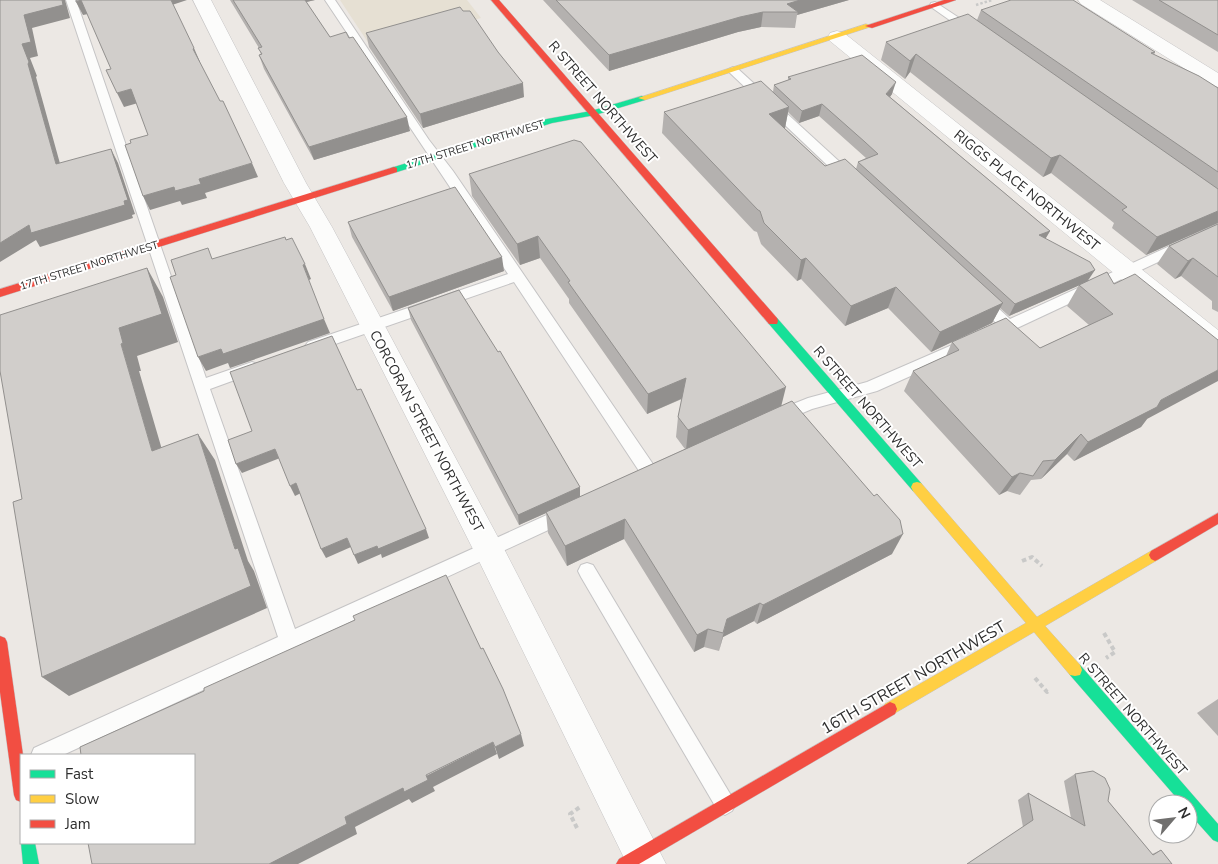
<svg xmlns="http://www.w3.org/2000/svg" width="1218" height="864" viewBox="0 0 1218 864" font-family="'Nunito Sans',sans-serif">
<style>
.education{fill:#e6e0d3}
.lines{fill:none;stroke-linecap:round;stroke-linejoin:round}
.lane-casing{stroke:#c5c4c5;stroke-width:2}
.street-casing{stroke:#c5c4c5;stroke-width:1}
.fast-casing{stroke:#c5c4c5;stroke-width:1}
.slow-casing{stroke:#c5c4c5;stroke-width:1}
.jam-casing{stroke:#c5c4c5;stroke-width:1}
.path-far1{stroke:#c9c9c8;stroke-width:2.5;stroke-dasharray:2.5 2;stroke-linecap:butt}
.path{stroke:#c9c9c8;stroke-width:4;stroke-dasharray:4.5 3;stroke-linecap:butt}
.lane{fill:#fcfcfb;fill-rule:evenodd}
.street{fill:#fcfcfb;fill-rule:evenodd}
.fast{fill:#16e098;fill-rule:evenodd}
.slow{fill:#ffcf43;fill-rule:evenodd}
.jam{fill:#f24e42;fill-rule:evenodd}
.wall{fill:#b4b1af;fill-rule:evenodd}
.shaded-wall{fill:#92908e}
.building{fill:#d1cecb;stroke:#92908e}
.labels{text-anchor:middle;stroke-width:4;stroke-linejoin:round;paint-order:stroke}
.far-street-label{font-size:11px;fill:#2e2e2e;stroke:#fff}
.street-label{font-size:14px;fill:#2e2e2e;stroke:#fff}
.near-street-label{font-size:16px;fill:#2e2e2e;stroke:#fff}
</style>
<rect width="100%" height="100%" fill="#ece8e4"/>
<polygon class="education" points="340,0 467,0 481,18 371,47"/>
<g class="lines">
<g class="lane-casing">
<g id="lane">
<polygon points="66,0 76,0 206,378 252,362 257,364 260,368 257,372 210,389 295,629 560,509 566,507 572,509 575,514 572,519 63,755 31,755 34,748 278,637"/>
<polygon points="325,0 335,0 429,140 453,171 657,470 659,475 657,480 651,482 645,480 514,282 318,350 313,352 308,350 305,346 308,342 508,274"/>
<polygon points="935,2 976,29 977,31 976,33 968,33 931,7 930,5 931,3"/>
<polygon points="733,67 737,68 854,175 855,178 854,181 844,181 729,72 727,70"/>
<polygon points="1218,224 1218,234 1013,330 1008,331 1003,330 973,300 975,296 980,295 985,296 1010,319"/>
<polygon points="966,339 971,341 974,345 971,349 877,391 812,409 779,423 773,422 771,417 773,412 808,398 867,382"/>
<polygon points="587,563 593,565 732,797 736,804 732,811 725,815 718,811 581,577 578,571 581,565"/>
</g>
</g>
<g class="street-casing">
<g id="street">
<polygon points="193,0 211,0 306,183 332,227 500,541 666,864 627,864 478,559 310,227 284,183"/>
<polygon points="1078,0 1100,0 1218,73 1218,87 1211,85 1081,4"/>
<polygon points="837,31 844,33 1218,330 1218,354 1209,351 830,41 828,37 830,33"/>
</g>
</g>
<g class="fast-casing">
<g id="fast">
<polygon points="642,96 646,98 645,100 595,115 552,123 397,172 391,172 390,170 391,168 547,119 591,111"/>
<polygon points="773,317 777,318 921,483 923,487 921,491 917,492 913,491 769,324 768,321"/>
<polygon points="1075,664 1080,665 1218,824 1218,842 1213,840 1188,812 1188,804 1182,804 1070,675 1068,670 1070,665"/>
<polygon points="21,841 21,843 35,843 39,864 23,864 21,843"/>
</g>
</g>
<g class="slow-casing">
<g id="slow">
<polygon points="866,24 873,26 645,100 638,98"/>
<polygon points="917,482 921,483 1037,617 1151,551 1155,549 1159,551 1161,555 1159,559 1045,626 1080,665 1082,670 1080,675 1075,676 1070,675 1034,632 890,716 885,714 883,709 885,704 1026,623 913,491 911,487 913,483"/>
</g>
</g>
<g class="jam-casing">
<g id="jam">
<polygon points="491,0 499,0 777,318 778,321 777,324 769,324"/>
<polygon points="944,0 956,0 872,28 865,26"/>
<polygon points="394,167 397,168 397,172 0,297 0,289"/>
<polygon points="1218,513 1218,524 1159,559 1155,561 1151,559 1149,555 1151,551"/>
<polygon points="0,636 5,638 7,642 23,755 21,802 16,800 14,795 0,692"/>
<polygon points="890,702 895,704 897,709 895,714 639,864 616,864 619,859"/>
</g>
</g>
<polyline class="path-far1" points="976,5 992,0"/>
<g class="path">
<polyline points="1022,561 1032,557 1042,566"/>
<polyline points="1104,633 1115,652 1106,658"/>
<polyline points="1035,678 1047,692 1050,690"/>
<polyline points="577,828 570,814 580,807"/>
</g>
<use href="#lane" class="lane"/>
<use href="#street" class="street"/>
<use href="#fast" class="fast"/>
<use href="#slow" class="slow"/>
<use href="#jam" class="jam"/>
</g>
<g class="wall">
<polygon points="230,0 315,0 306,2 330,37 410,131 314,160 264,69 259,55 261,55 259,48"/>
<polygon points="543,0 849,0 797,15 795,28 761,27 738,32 609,71"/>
<polygon points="1132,0 1218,0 1218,52"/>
<polygon points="981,10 1155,52 1154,55 1218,88 1218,223 1146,255 1112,228 1114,223 1051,173 1043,177 910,72 905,79 881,60 886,42 977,20"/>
<polygon points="366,33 524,97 423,128 369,47"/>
<path d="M788,77L892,94L890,97L1050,231L1045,239L1088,281L1107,272L1147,419L1141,427L1074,461L1067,454L1041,479L1031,480L1020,495L1007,491L999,495L904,391L913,371L946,356L952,342L1040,348L1089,325L1067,306L1079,285L1009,316L1000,308L992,323L931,352L888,308L845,326L801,279L797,281L761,244L757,232L754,231L662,133L664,112L773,92L774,85L788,80ZM788,112L799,123L819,116L866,158L858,162L856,169L825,166L784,128H785Z"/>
<polygon points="469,174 781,405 892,554 757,624 754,621 723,637 719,651 704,647 694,652 624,539 567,566 548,533 546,513 519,525 411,320 408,308 580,487 580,497 685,449 676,437 678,417 682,399 647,414 569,303 569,299 540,258 520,265 472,196"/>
<polygon points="348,222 504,271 393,311 352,237"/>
<polygon points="1218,224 1218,312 1212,309 1212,301 1181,276 1175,279 1157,264 1169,246"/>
<polygon points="1218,699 1218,736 1197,713"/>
<polygon points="1075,774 1108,801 1152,854 1161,850 1172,864 1023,827 1018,800 1028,793 1071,818 1064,781"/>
</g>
<g class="shaded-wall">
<polygon points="62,0 65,0 70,18 32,28 38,56 30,58 37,76 36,77 64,178 56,164 22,44 24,15"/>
<polygon points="81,0 88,14 83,15 76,2"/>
<polygon points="170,0 187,0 172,5"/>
<polygon points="301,0 315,0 302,3"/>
<polygon points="800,0 849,0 797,15 798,12 787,4"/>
<polygon points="763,12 761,27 738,32 609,71 609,55 740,17"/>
<polygon points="194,48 200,62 198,63 193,49"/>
<polygon points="916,54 910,72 905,79 910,61"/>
<polygon points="896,82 892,94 883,106 886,94"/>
<polygon points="523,83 524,97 423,128 420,114"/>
<polygon points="131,89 138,103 124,107 117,93"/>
<polygon points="822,104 819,116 799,123 802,111"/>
<polygon points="789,107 785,128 765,135 769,114"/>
<polygon points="407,117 410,131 314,160 309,147"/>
<polygon points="111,149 118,163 135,214 132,215 133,218 40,247 36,240 0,262 0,243 29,225"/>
<polygon points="1060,155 1051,173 1043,177 1051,158"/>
<polygon points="252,163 258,177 205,193 207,198 182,205 180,201 150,210 143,196"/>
<polygon points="1218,211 1218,223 1146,255 1157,237"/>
<polygon points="1050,231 1043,243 1039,235"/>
<polygon points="538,236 540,258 520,265 517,244"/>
<polygon points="502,257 504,271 393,311 389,297"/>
<polygon points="806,258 801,279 797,281 801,260"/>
<polygon points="1193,258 1181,276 1175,279 1188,261"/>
<polygon points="305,264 311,279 309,280 303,265"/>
<polygon points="147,268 163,297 178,342 137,356 141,371 139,371 170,477 152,451 121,344 119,328"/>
<polygon points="1095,270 1087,282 1009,316 1015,304"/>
<polygon points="896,287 888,308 845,326 851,306"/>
<polygon points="1003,303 992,323 931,352 940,332"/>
<polygon points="324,319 330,333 230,368 228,363 206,371 198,357 221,349"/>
<polygon points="1218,370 1218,381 1147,419 1141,427 1074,461 1088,442 1161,400"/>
<polygon points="686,378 683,398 647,414 648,394"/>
<polygon points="786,387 781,407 686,450 688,430"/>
<polygon points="198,434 215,460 248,561 254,571 267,608 69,696 42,677 235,549"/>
<polygon points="1081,434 1067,454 1041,479 1055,460"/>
<polygon points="275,449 280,458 242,473 236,464"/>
<polygon points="1020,473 1007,491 999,495 1012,477"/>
<polygon points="296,483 301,493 295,496 290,486"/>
<polygon points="580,487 580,498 519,525 518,515"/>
<polygon points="625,519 624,539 567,566 565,546"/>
<polygon points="426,529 429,538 382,558 381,554 358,564 354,555 377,546"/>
<polygon points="903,534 892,554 757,624 763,605"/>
<polygon points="347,538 351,547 326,558 321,549"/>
<polygon points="760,603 754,621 723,637 719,651 727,619"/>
<polygon points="708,629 704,647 694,652 697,635"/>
<polygon points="521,734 524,746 499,759 495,747"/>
<polygon points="493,742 497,754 433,787 435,791 412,803 409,799 355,827 357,834 298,864 269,864 345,817"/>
</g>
<g class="building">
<polygon points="0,0 62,0 63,5 24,15 31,42 22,44 29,62 28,64 56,164 111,149 128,200 124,201 125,205 31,233 29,225 0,243"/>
<polygon points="76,0 171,0 194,48 193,49 220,101 223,101 252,163 199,179 201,184 175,191 174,187 143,196 125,145 131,143 130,140 148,135 131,89 117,93 106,70 111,69 81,0 76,2"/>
<polygon points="233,0 305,0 330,37 346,32 349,38 353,37 407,117 309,147 259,55 262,54 258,48 262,47"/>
<polygon points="556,0 800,0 787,4 798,12 763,12 740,17 609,55"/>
<polygon points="1011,0 1073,0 1155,52 1151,53 1199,76 1218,88 1218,172 981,10"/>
<polygon points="1159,0 1218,0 1218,35"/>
<polygon points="460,7 463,11 470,11 498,52 523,83 420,114 366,33"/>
<polygon points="968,14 1218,189 1218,211 1157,237 1122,210 1127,207 1060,155 1051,158 916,54 910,61 886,42"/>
<polygon points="862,55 896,82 886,94 1050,231 1039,235 1090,262 1095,270 1015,304 858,162 878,154 865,142 822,104 802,111 774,85 791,79 788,77"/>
<polygon points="761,81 789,107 769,114 825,166 845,159 1003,303 940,332 896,287 851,306 806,258 801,260 764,223 760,211 758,210 664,112"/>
<polygon points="574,140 581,142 786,387 688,430 678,417 686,378 648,394 568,282 570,281 538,236 517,244 469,174"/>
<polygon points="455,187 502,257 389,297 348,222"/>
<polygon points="1218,224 1218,277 1193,258 1188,261 1169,246"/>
<polygon points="285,237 286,240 292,238 305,264 303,265 324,319 223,354 221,349 198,357 170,277 176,275 171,260 208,248 212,259"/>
<polygon points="147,268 162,314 119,328 123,343 121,344 152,451 198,434 235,549 238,548 251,586 42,677 13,502 22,499 0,371 0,315"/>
<polygon points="1107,272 1114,284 1135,274 1218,340 1218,370 1161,400 1157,407 1088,442 1081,434 1055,460 1043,461 1033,476 1020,473 1012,477 913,371 959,350 952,342 1006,318 1040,348 1113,314 1079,285"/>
<polygon points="459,290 498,352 500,351 580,487 518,515 408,308"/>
<polygon points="332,336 357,390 361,389 426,529 378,549 377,546 354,555 347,538 321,549 296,483 290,486 275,449 236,464 228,440 252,431 230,372"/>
<polygon points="792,401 874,496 877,494 900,520 903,534 763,605 760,603 727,619 723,633 708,629 697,635 625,519 565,546 546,512"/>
<polygon points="446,575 481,649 483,648 503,689 521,734 495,747 493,742 426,775 428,780 404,792 403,788 345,817 347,824 269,864 92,864 88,843 194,843 194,755 81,755 80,747 204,691 204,688 355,620 353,616"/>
<polygon points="1093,771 1105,778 1110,789 1108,801 1153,855 1161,850 1172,864 967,864 1033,820 1028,793 1085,826 1075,774"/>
</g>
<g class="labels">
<g class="far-street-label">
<text transform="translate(475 144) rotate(-17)" y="4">17TH STREET NORTHWEST</text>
<text transform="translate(89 265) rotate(-17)" y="4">17TH STREET NORTHWEST</text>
</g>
<g class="street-label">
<text transform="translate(603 102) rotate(49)" y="5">R STREET NORTHWEST</text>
<text transform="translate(1027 190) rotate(39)" y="5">RIGGS PLACE NORTHWEST</text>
<text transform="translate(868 407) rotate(49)" y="5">R STREET NORTHWEST</text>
<text transform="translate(427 431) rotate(62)" y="5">CORCORAN STREET NORTHWEST</text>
<text transform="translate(1133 714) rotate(49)" y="5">R STREET NORTHWEST</text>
</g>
<g class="near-street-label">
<text transform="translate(913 677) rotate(-30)" y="6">16TH STREET NORTHWEST</text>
</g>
</g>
<rect x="20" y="754" width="175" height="90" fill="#ffffff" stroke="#ababab"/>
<rect x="30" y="770" width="25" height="8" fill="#16e098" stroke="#ababab"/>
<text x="65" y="779" font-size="15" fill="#2e2e2e">Fast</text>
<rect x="30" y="795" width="25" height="8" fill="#ffcf43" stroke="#ababab"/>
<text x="65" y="804" font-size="15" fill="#2e2e2e">Slow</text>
<rect x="30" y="820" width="25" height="8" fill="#f24e42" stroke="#ababab"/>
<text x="65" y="829" font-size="15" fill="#2e2e2e">Jam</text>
<g transform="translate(1173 819) rotate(62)"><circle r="24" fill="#ffffff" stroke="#ababab"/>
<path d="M0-4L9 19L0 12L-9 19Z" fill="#706f6e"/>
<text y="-8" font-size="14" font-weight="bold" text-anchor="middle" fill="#2e2e2e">N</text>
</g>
</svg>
